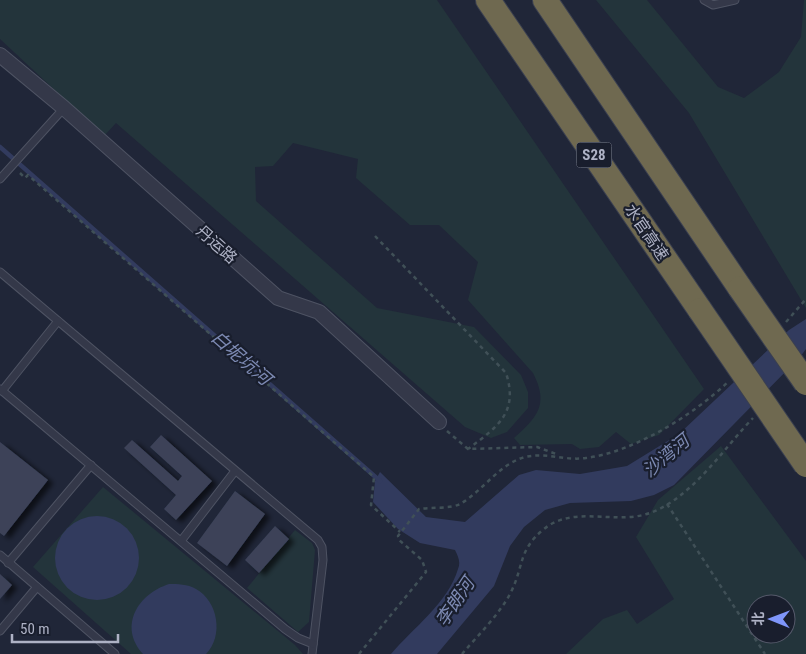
<svg xmlns="http://www.w3.org/2000/svg" width="806" height="654" viewBox="0 0 806 654" font-family="'Roboto Condensed','Noto Sans SC',sans-serif">
<style>
.green{fill:#23343b;fill-rule:evenodd}
.water{fill:#323b5e}
.lines{fill:none;stroke-linecap:round;stroke-linejoin:round}
.stream{stroke:#323b5e;stroke-width:4.5}
.building{fill:#3c4359;filter:url(#shadow)}
.lane-casing{stroke:#4e5363;stroke-width:9}
.street-casing{stroke:#4e5363;stroke-width:16}
.highway-casing{stroke:#3b4050;stroke-width:26}
.path{stroke:#405057;stroke-width:2.5;stroke-dasharray:4 4;stroke-linecap:butt}
.lane{stroke:#343849;stroke-width:7}
.street{stroke:#343849;stroke-width:14}
.highway{stroke:#6f6950;stroke-width:24}
.highway-bridge-casing{stroke:#3b4050;stroke-width:26;stroke-linecap:butt}
.highway-bridge{stroke:#6f6950;stroke-width:24}
.labels{text-anchor:middle;stroke-width:4.5;stroke-linejoin:round;paint-order:stroke}
.shield{fill:#191e2d;stroke:#818697;stroke-width:1}
.shield-label{font-size:15px;font-weight:bold;fill:#aeb2c5}
.street-label{font-size:16px;fill:#aeb2c5;stroke:#191e2d}
.water-label{font-size:18px;font-style:italic;fill:#7d8ab3;stroke:#191e2d}
</style>
<defs>
<filter id="shadow"><feDropShadow dx="5.5" dy="3" stdDeviation="2.5" flood-color="#0009"/></filter>
</defs>
<rect width="100%" height="100%" fill="#202638"/>
<g class="green">
<path d="M0,0H437L704,389L659,435L631,444L616,432L599,447L580,449L572,444L520,445L514,438C538,417 549,404 533,373L468,300L478,262L439,225H410L356,178L358,159L293,143L273,166L255,167L256,201L377,308L474,327L521,375L528,392V408L507,432L491,438L465,427L116,123L104,136L0,39Z"/>
<polygon points="596,0 647,0 718,87 744,98 779,72 801,37 804,0 806,0 806,308 689,113"/>
<path d="M721,446L806,561V654H566L603,619L627,610L637,624L674,599L636,537L658,500ZM756,604H786V634H756Z"/>
<polygon points="103,487 295,645 303,654 131,654 33,567"/>
<polygon points="295,530 312,543 315,550 309,622 298,632 247,588"/>
</g>
<g class="water">
<path d="M806,319V349L800,357L674,485L654,495L631,501L570,503L545,510L524,527L510,546L494,586L437,654H391C413,628 448,603 458,569C461,562 458,556 455,550L420,543L398,529L373,502L375,481L380,472L426,517L465,522L519,475L536,470L580,474L627,466L679,434L789,330Z"/>
<circle cx="97" cy="558" r="42"/>
<path d="M169,584C178,584 187,584 196,589C218,601 224,636 206,654H143C118,626 138,594 169,584Z"/>
</g>
<g class="lines">
<polyline class="stream" points="0,147 380,481"/>
</g>
<g class="building">
<polygon points="161,435 212,481 176,520 164,509 176,495 124,448 132,440 178,481 182,476 150,447"/>
<polygon points="0,442 48,480 4,536 0,533"/>
<polygon points="235,491 265,514 227,566 197,543"/>
<polygon points="275,526 289,539 259,573 245,560"/>
<polygon points="0,574 12,585 0,599"/>
</g>
<g class="lines">
<g class="lane-casing">
<g id="lane">
<polyline points="704,0 713,5 735,0"/>
<polyline points="0,179 64,108"/>
<polyline points="0,272 318,540 322,547 323,560 312,654"/>
<polyline points="0,389 285,629 298,638 313,644"/>
<polyline points="2,391 58,321"/>
<polyline points="181,541 235,471"/>
<polyline points="0,555 115,654"/>
<polyline points="8,563 91,465"/>
<polyline points="0,631 37,587"/>
</g>
</g>
<g class="street-casing">
<polyline id="street" points="0,55 64,108 278,298 319,312 439,422"/>
</g>
<g class="highway-casing">
<g id="highway">
<polyline points="488,0 700,310"/>
<polyline points="545,0 740,288"/>
</g>
</g>
<g class="path">
<polyline points="20,173 25,178 28,175 374,477 371,505 400,532"/>
<path d="M375,236L506,373C519,413 497,427 468,449"/>
<polyline points="786,322 806,299"/>
<polyline points="447,431 468,449 537,447 556,454"/>
<polyline points="667,504 765,654"/>
<path d="M359,654L426,572L422,560L399,540L398,536L419,509C431,507 450,509 460,504C483,491 499,464 525,457C546,452 565,461 586,458C634,452 693,415 728,382"/>
<path d="M462,654C478,635 500,614 511,592C524,566 518,550 544,529C572,506 611,523 643,515C688,504 723,449 753,418"/>
</g>
<use href="#lane" class="lane"/>
<use href="#street" class="street"/>
<use href="#highway" class="highway"/>
<g class="highway-bridge-casing">
<g id="highway-bridge">
<polyline points="740,288 806,383"/>
<polyline points="700,310 806,465"/>
</g>
</g>
<use href="#highway-bridge" class="highway-bridge"/>
</g>
<g class="labels">
<rect class="shield" x="576.5" y="142.5" width="35" height="25" rx="4"/>
<g class="shield-label">
<text x="594" y="160">S28</text>
</g>
<g class="street-label">
<text transform="translate(647 232) rotate(56)" y="6">水官高速</text>
<text transform="translate(217 244) rotate(42)" y="6">丹运路</text>
</g>
<g class="water-label">
<text transform="translate(241 358) rotate(41)" y="6">白坭坑河</text>
<text transform="translate(666 456) rotate(-40)" y="6">沙湾河</text>
<text transform="translate(455 602) rotate(-56)" y="6">李朗河</text>
</g>
</g>
<g transform="translate(771 619) rotate(271)"><circle r="24" fill="#191e2d" stroke="#55596a"/>
<path d="M0-4L9 19L0 12L-9 19Z" fill="#7f96fa"/>
<text y="-8" font-size="14" font-weight="bold" text-anchor="middle" fill="#aeb2c5">北</text>
</g>
<path d="M12 634v8h106v-8" fill="none" stroke="#aeb2c5" stroke-width="2.5"/>
<text x="20" y="634" font-size="15" fill="#aeb2c5" stroke="#191e2d" stroke-width="4" paint-order="stroke">50 m</text>
</svg>
